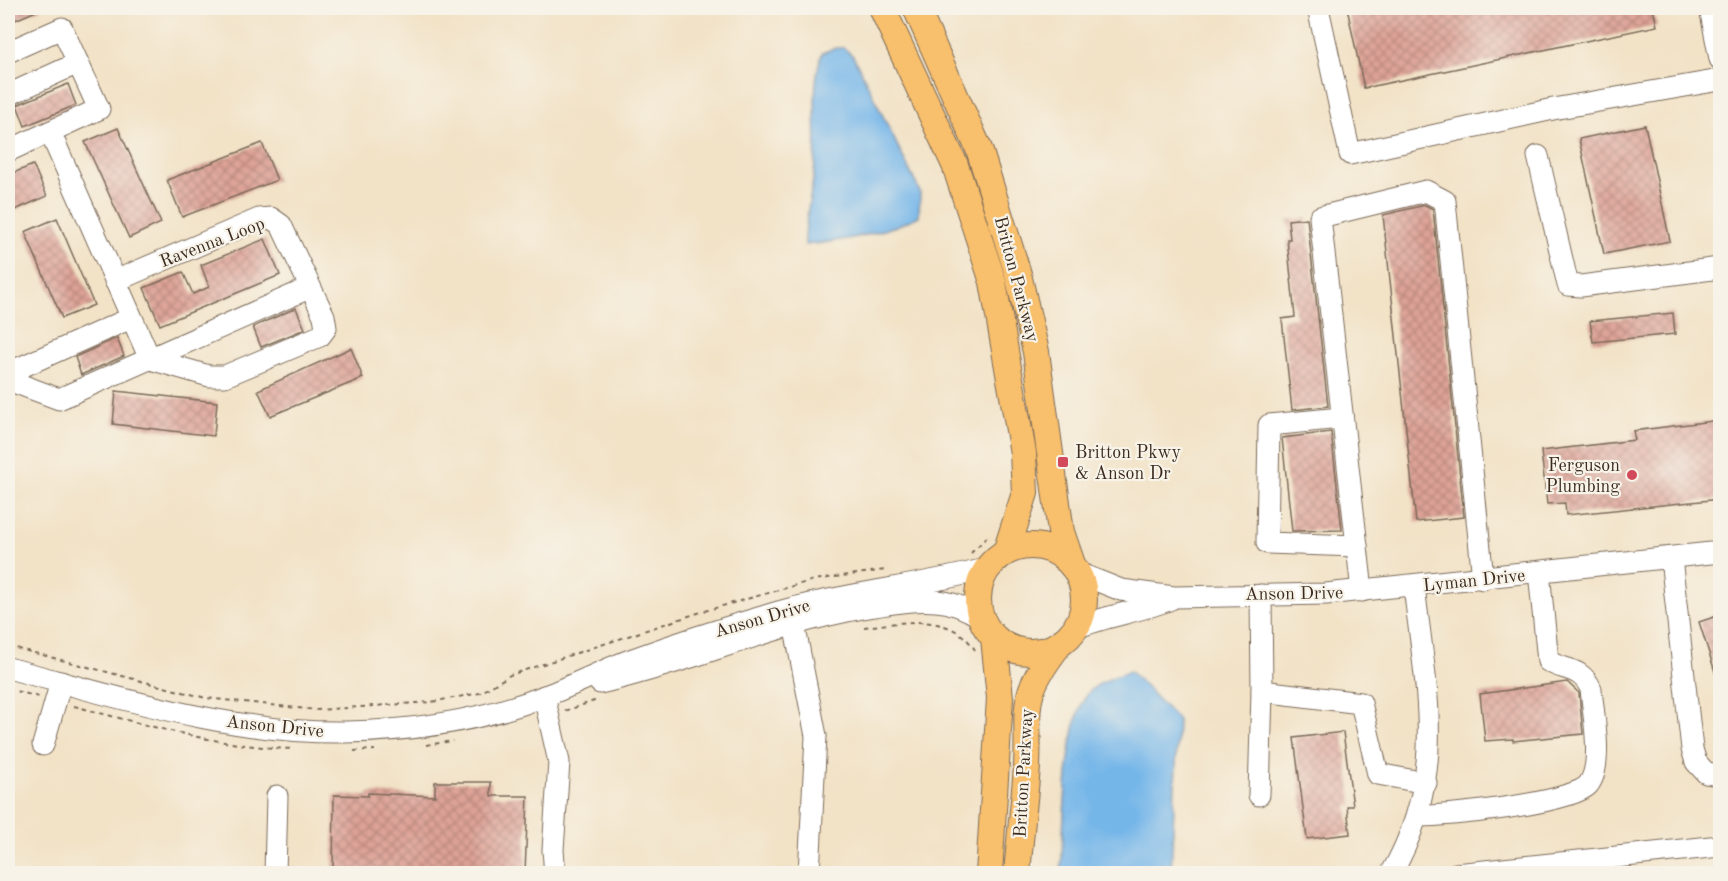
<svg xmlns="http://www.w3.org/2000/svg" width="1728" height="881" viewBox="0 0 1728 881" font-family="'Old Standard TT',serif">
<style>
.water{fill:#74b6e9;stroke:#587084;stroke-width:1.5}
.building{fill:url(#building-cross-hatch)}
.lines{fill:none;stroke-linecap:round;stroke-linejoin:round}
.minor-casing{stroke:#7b6a59;stroke-width:23}
.major-casing{stroke:#7b6a59;stroke-width:28}
.path{stroke:#7b6a59;stroke-width:2;stroke-dasharray:4.5 4.5;stroke-linecap:butt}
.minor{stroke:#fff;stroke-width:21}
.major{stroke:#f8bf6c;stroke-width:26}
.poi-dot{fill:#d1495b;stroke:#f7f3e8;stroke-width:2}
.labels{text-anchor:middle;stroke-width:4.5;stroke-linejoin:round;paint-order:stroke}
.street-label{font-size:18px;fill:#3b2a1e;stroke:#f7f3e8}
.poi-label{font-size:18px;fill:#3b2a1e;stroke:#f7f3e8;text-anchor:start}
</style>
<defs>
<pattern id="building-cross-hatch" width="8" height="8" patternUnits="userSpaceOnUse" patternTransform="scale(1.5)"><rect width="8" height="8" fill="#dea397"/><path d="M0 0l8 8M0 8l8-8" fill="none" stroke="#b5857b"/></pattern>
</defs>
<rect width="100%" height="100%" fill="#f7f3e8"/>
<filter id="ink" filterUnits="userSpaceOnUse"><feTurbulence type="fractalNoise" baseFrequency=".0167" numOctaves="2"/><feDisplacementMap in="SourceGraphic" scale="12" xChannelSelector="R" yChannelSelector="G"/><feConvolveMatrix kernelMatrix="1 2 1 2 8 2 1 2 1" color-interpolation-filters="sRGB"/></filter>
<filter id="wash" filterUnits="userSpaceOnUse"><feTurbulence type="fractalNoise" baseFrequency=".008" numOctaves="4" result="noise"/><feDisplacementMap in="SourceGraphic" scale="24" xChannelSelector="R" yChannelSelector="G"/><feGaussianBlur stdDeviation="1.35" result="paint"/><feColorMatrix in="noise" values="0 0 0 0 0 0 0 0 0 0 0 0 0 0 0 0 0 1.4 0 .05"/><feComposite in="paint" operator="in"/></filter>
<g filter="url(#wash)">
<rect width="100%" height="100%" fill="#f2e2c6"/>
<g class="water">
<path d="M834,48H844L853,56L863,75L920,192L919,216C884,234 843,241 805,245C804,216 813,192 815,163C818,126 810,88 822,53Z"/>
<path d="M1130,671L1178,720L1171,873H1061C1064,832 1064,721 1089,692C1098,682 1117,676 1130,671Z"/>
</g>
<g id="blocks">
<g class="building">
<polygon points="8,8 43,8 8,23"/>
<polygon points="1347,8 1653,8 1657,26 1364,88"/>
<polygon points="68,84 76,105 25,126 17,105"/>
<polygon points="1645,125 1670,241 1604,254 1579,139"/>
<polygon points="118,128 161,223 129,238 85,142"/>
<polygon points="262,143 277,180 182,217 167,180"/>
<polygon points="33,165 47,196 8,213 8,175"/>
<polygon points="1425,205 1433,209 1464,517 1416,522 1383,215"/>
<polygon points="57,218 94,305 62,318 25,232"/>
<polygon points="1307,218 1328,406 1292,410 1282,319 1295,317 1287,239 1290,239 1288,220"/>
<polygon points="265,239 280,275 160,325 144,288 183,272 193,294 209,287 201,265"/>
<polygon points="296,308 305,329 261,347 253,327"/>
<polygon points="1673,313 1675,334 1593,342 1590,321"/>
<polygon points="117,338 124,356 81,375 75,357"/>
<polygon points="351,348 363,378 270,416 258,390"/>
<polygon points="116,391 217,402 214,436 113,424"/>
<polygon points="1720,420 1720,499 1566,515 1565,503 1547,504 1541,451 1635,440 1633,431"/>
<polygon points="1331,432 1342,530 1292,531 1282,438"/>
<polygon points="1720,615 1720,681 1718,681 1699,622"/>
<polygon points="1567,682 1579,693 1583,734 1513,741 1513,739 1485,741 1480,694"/>
<polygon points="1343,732 1353,806 1347,806 1350,834 1307,839 1294,738"/>
<polygon points="435,782 491,782 491,796 528,796 525,873 333,873 334,795 368,796 368,793 435,796"/>
</g>
</g>
</g>
<g filter="url(#ink)">
<use href="#blocks" fill-opacity="0" stroke="#7b6a59" stroke-width="1.5"/>
<g class="lines">
<g class="minor-casing">
<g id="minor">
<polyline points="1318,8 1350,154 1553,109 1720,80"/>
<polyline points="1710,8 1720,59"/>
<polyline points="8,52 62,28 78,63"/>
<polyline points="8,95 78,63 99,109 8,151"/>
<polyline points="50,132 150,359 209,376 225,376 320,336 326,328 324,316 281,225 271,218 259,219 115,281"/>
<polyline points="1538,156 1568,285 1581,286 1720,268"/>
<polyline points="8,373 131,318"/>
<polyline points="8,380 59,399 309,288"/>
<polyline points="1341,418 1269,425 1267,543 1357,546"/>
<polyline points="1671,558 1692,749 1696,762 1706,773 1720,775"/>
<polyline points="1078,573 1121,590 1174,597 1326,594 1720,552"/>
<polyline points="1362,591 1320,217 1426,191 1445,201 1483,579"/>
<polyline points="1261,595 1262,691 1361,703 1378,774 1426,783"/>
<polyline points="794,624 816,736 809,874"/>
<path d="M1076,628C1107,615 1140,612 1171,599"/>
<path d="M8,668C118,697 231,734 346,732C413,731 483,720 545,696C574,685 601,671 630,660C674,644 720,629 765,616C838,593 915,588 989,568"/>
<path d="M600,683C689,663 773,624 863,608C887,604 912,599 936,601C953,602 968,609 982,618"/>
<polyline points="544,696 559,762 553,850 555,874"/>
<polyline points="43,745 61,682"/>
<polyline points="1259,795 1262,691"/>
<path d="M1417,816C1444,817 1572,803 1588,785C1604,766 1593,713 1591,689C1581,666 1563,671 1548,661L1539,572"/>
<polyline points="275,874 277,796"/>
<path d="M1391,874C1448,775 1426,692 1414,586"/>
<polyline points="1456,874 1720,846"/>
</g>
</g>
<g class="major-casing">
<g id="major">
<polyline points="882,8 955,165 993,282 1023,453 1025,493 1006,552"/>
<polyline points="916,8 979,149 1018,274 1036,352 1061,532 1072,564"/>
<circle cx="1031" cy="599" r="53"/>
<polyline points="989,874 1000,698 994,638"/>
<path d="M1017,874C1020,838 1024,803 1027,767C1030,707 1017,699 1058,646"/>
</g>
</g>
<g class="path">
<polyline points="971,553 990,534"/>
<path d="M864,627C902,623 951,611 975,650"/>
<polyline points="8,646 206,698 317,710 431,702 480,693 510,675 701,612 814,580 885,570"/>
<polyline points="8,689 39,697"/>
<path d="M74,706C146,725 220,747 294,749"/>
<polyline points="565,711 597,700"/>
<polyline points="426,745 453,741"/>
<polyline points="354,751 375,750"/>
</g>
<use href="#minor" class="minor"/>
<use href="#major" class="major"/>
</g>
</g>
<g class="poi-dot">
<rect x="1057" y="456" width="12" height="12" rx="3"/>
<circle cx="1632" cy="475" r="6"/>
</g>
<g class="labels">
<g class="street-label">
<text transform="translate(212 242) rotate(-21)" y="6">Ravenna Loop</text>
<text transform="translate(1017 279) rotate(75)" y="6">Britton Parkway</text>
<text transform="translate(1474 580) rotate(-6)" y="6">Lyman Drive</text>
<text transform="translate(1294 593) rotate(-1)" y="6">Anson Drive</text>
<text transform="translate(762 618) rotate(-16)" y="6">Anson Drive</text>
<text transform="translate(275 726) rotate(6)" y="6">Anson Drive</text>
<text transform="translate(1023 773) rotate(-87)" y="6">Britton Parkway</text>
</g>
<g class="poi-label">
<text x="1075" y="458">Britton Pkwy<tspan x="1075" dy="21">&amp; Anson Dr</tspan></text>
<text x="1620" y="471" text-anchor="end">Ferguson<tspan x="1620" dy="21">Plumbing</tspan></text>
</g>
</g>
<rect width="1728" height="881" fill="none" stroke="#f7f3e8" stroke-width="30"/>
</svg>
